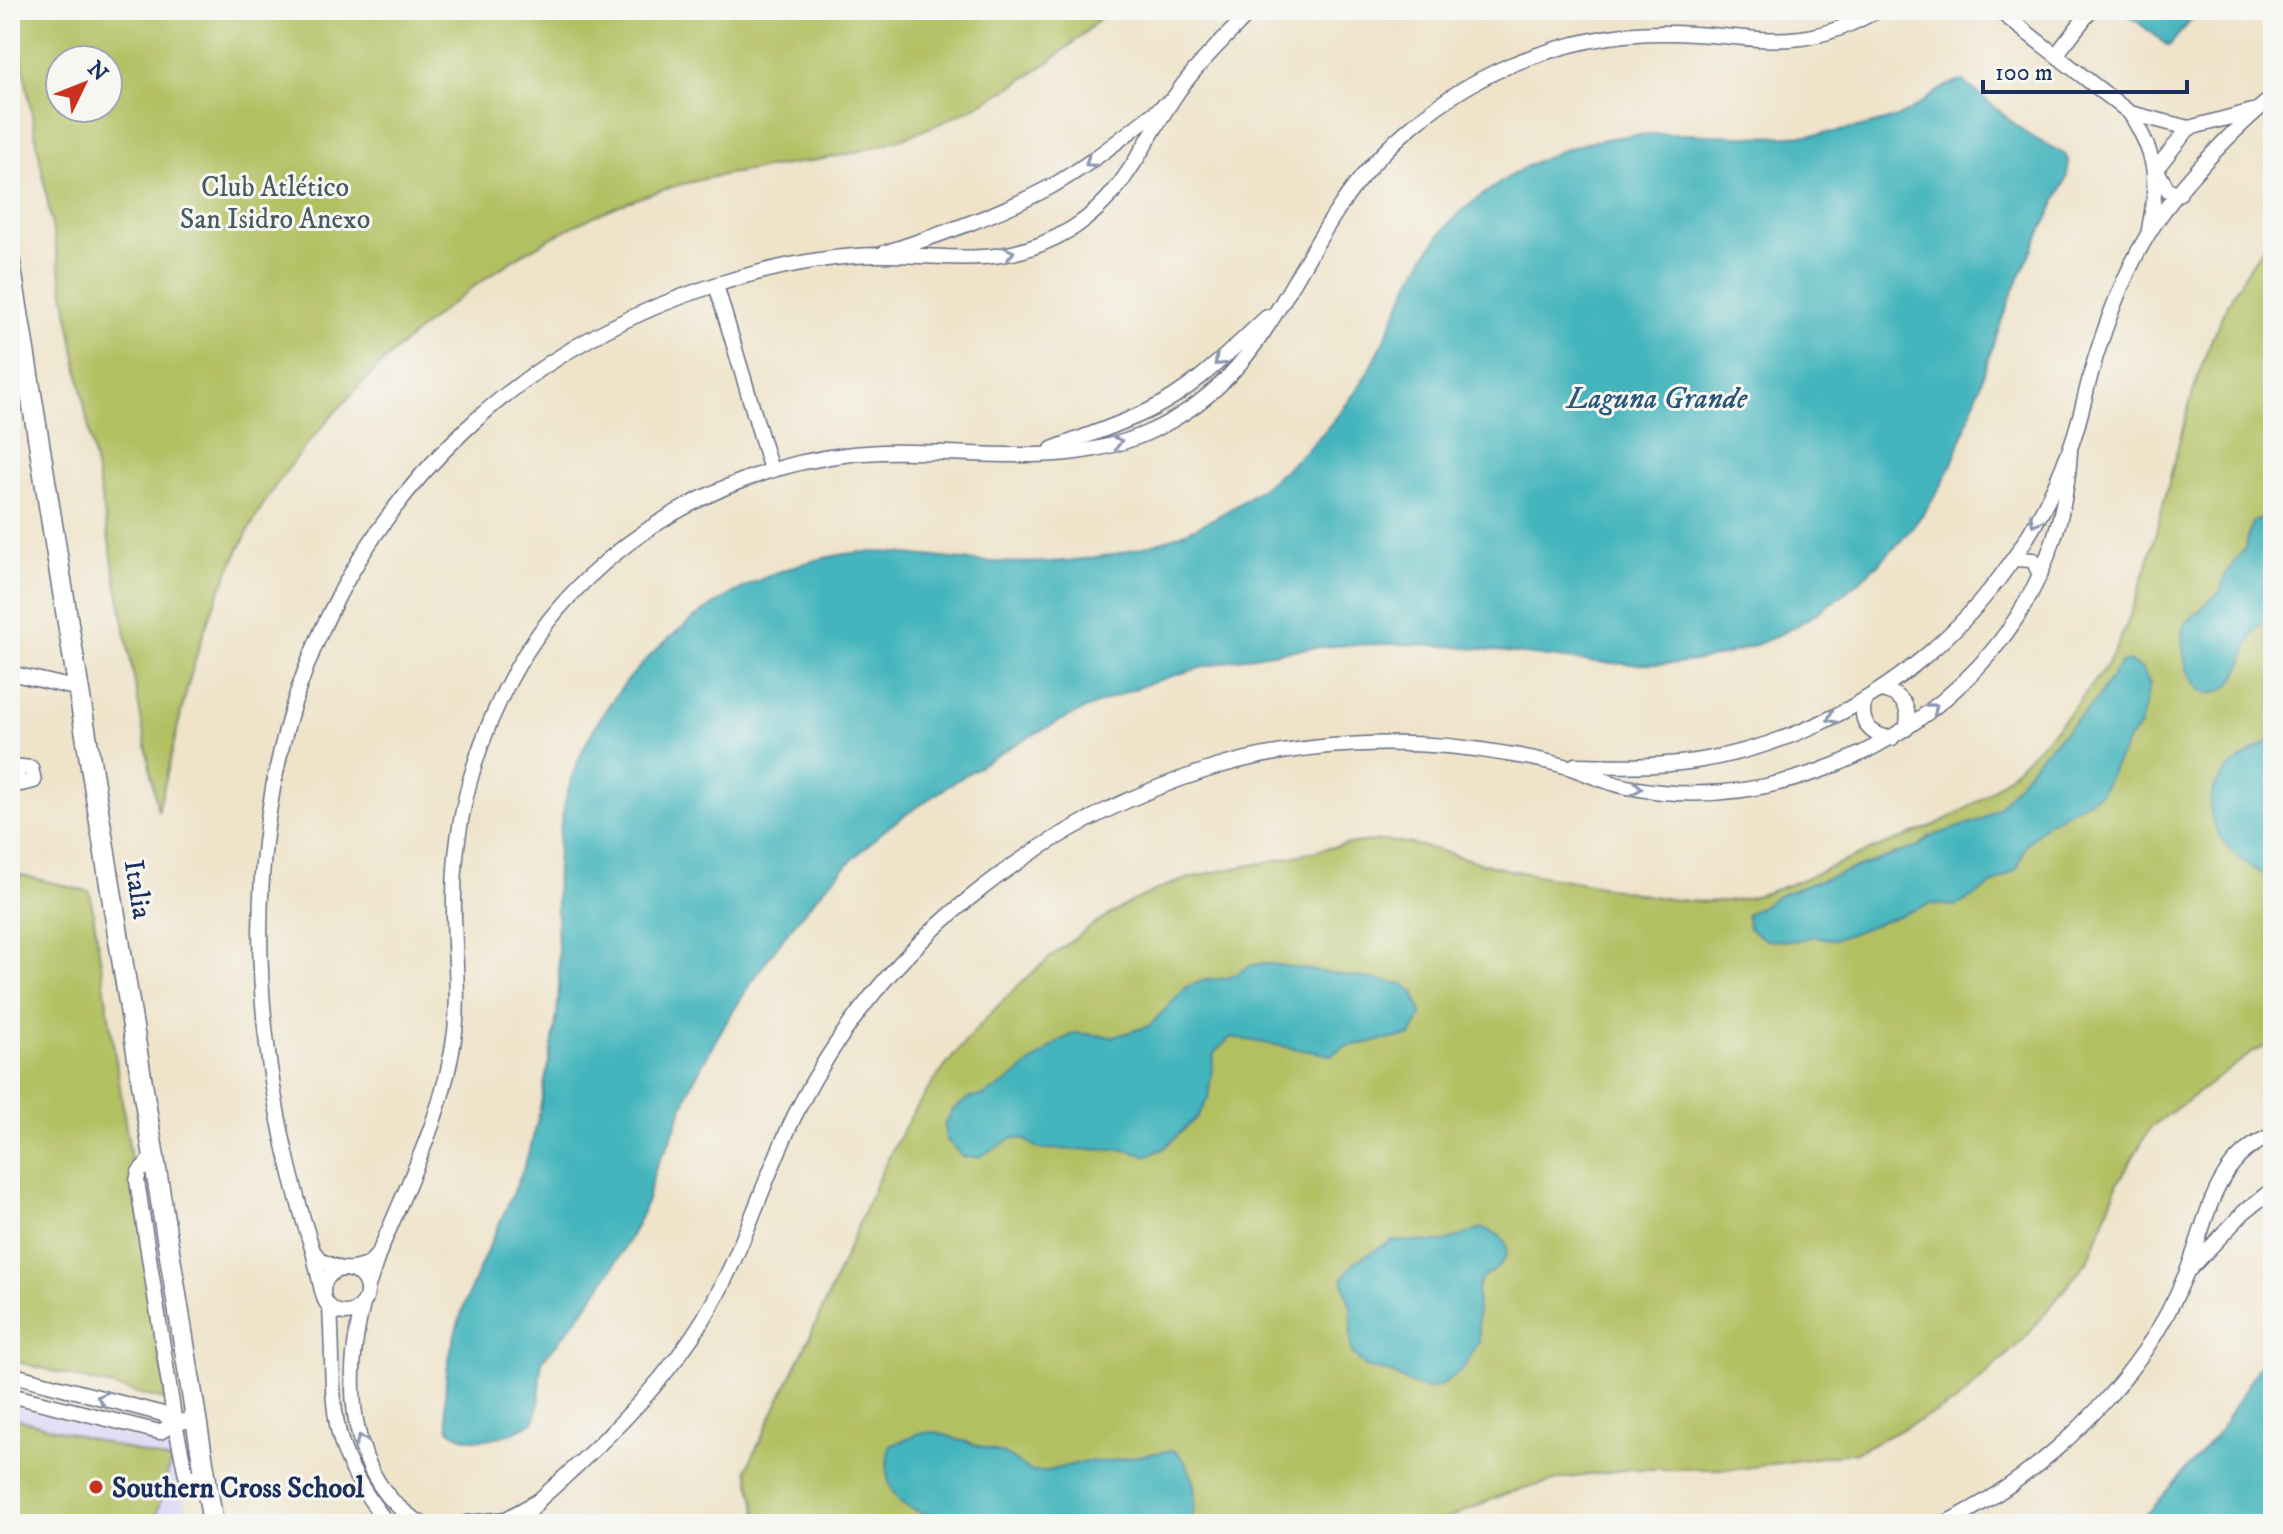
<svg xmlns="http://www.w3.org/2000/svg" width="2283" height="1534" viewBox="0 0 2283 1534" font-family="'IM FELL DW Pica',serif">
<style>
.built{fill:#ddd5f6}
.green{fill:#b3c062;stroke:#677860;stroke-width:2;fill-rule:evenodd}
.water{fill:#45b5bd;stroke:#30728e;stroke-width:2}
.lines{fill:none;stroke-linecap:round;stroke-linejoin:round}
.street-casing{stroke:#656e83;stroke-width:17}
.secondary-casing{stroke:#656e83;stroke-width:23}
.street{stroke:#fff;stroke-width:14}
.secondary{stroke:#fff;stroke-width:20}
.oneway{stroke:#8d97ae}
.poi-dot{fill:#c8321e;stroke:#f6f6f2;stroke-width:3}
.labels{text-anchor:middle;stroke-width:6;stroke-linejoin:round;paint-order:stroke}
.park-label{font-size:28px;fill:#495a5f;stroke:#f6f6f2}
.street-label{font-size:28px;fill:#1b2f5e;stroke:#f6f6f2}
.poi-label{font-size:28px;font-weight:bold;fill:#1b2f5e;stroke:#f6f6f2;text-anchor:start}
.water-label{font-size:30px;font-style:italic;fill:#28577a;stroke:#f6f6f2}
</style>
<rect width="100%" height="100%" fill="#f6f6f2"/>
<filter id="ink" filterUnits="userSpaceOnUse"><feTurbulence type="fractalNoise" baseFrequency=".0125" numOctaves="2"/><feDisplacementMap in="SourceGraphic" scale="16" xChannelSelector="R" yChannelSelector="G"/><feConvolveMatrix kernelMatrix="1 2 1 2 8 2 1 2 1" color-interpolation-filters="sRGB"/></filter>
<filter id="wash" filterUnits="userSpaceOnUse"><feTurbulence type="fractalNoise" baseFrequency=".006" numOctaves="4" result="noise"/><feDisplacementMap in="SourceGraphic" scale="32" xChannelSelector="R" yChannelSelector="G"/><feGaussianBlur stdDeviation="1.8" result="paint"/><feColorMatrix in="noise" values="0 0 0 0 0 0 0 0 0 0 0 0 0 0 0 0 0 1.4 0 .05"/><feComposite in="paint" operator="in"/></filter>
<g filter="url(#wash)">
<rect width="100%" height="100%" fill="#efe3c9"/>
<polygon class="built" points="10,1405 175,1450 188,1524 10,1524"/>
<g class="green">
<path d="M13,10H1108C1043,78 951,127 860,151C811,164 758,167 708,178C540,214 390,336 287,470C259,505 237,552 219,593C189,662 176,739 158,812ZM108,60V108H60V60Z"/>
<path d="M2273,236V1043L2253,1052L2151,1127L2118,1183L2089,1259L2027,1336L1955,1403L1856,1452L1738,1469H1630L1562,1479L1505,1494L1435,1524H760L747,1469C773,1411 803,1355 828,1296C861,1221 887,1143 938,1076C997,997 1093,906 1190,878C1219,870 1249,866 1278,860C1310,853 1344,842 1377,841C1420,840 1457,858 1497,867C1526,874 1556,878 1585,883C1637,893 1688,908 1741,899C1783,891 1826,868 1867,852C1904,837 1946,824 1979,800C2019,771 2099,687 2119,642C2178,511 2176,348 2273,236Z"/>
<polygon points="10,872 90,892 168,1401 10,1360"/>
<polygon points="10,1417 171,1461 154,1524 10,1524"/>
</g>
<g class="water">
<polygon points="2122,10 2199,10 2169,46"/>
<path d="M1963,81L2028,135L2065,154L2069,163L2066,180C2046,223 2023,265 2006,309C1987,359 1973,411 1953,461C1930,519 1873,574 1823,609C1690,702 1571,651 1428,645C1247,636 1095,687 947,787C921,805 893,821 870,843C798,908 740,992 695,1078C684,1100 677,1125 667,1148C652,1165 651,1195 641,1216C617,1266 581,1318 543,1359C536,1379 544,1400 534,1421C513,1436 470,1449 449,1429C429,1348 493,1246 522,1172C533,1144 540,1111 545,1081C552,1046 560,1011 559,975C557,911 551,850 569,787C604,669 725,572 845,554C883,548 925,557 963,560C1065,569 1159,558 1246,499C1301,462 1350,411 1379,351C1397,312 1412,271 1439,236C1455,213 1479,198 1501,182C1623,98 1727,156 1857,128C1875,124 1897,119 1913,109C1930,98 1942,84 1963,81Z"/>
<path d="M2265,517L2273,520C2273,541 2279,588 2272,606C2268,618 2257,626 2252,637C2242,657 2242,683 2217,692C2188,702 2178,643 2184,625L2221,590L2226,573L2245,548L2252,523Z"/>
<polygon points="2128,661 2142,669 2150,684 2140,726 2127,742 2101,793 2046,824 2026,845 2017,869 1973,897 1956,906 1930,904 1834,940 1814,936 1795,941 1766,940 1749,928 1746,915 1784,893 1919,846 1929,837 1983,819 1999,807 2039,757 2094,703 2121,663"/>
<path d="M2273,738V879C2238,864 2192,823 2218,781C2230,763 2256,750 2273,738Z"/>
<polygon points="1264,963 1403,984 1414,992 1422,1015 1411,1036 1347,1046 1330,1055 1231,1037 1214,1053 1208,1099 1197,1117 1163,1149 1147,1156 1126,1150 1039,1149 1023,1139 1013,1138 979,1157 963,1157 946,1139 944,1126 953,1110 967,1099 985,1095 1007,1082 1061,1040 1076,1033 1113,1037 1149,1026 1187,987 1205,980 1228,978 1250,966"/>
<path d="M1482,1228C1520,1239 1510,1264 1482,1278L1477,1289L1479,1341L1463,1369L1440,1386L1427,1389L1413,1385L1389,1372L1366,1367L1351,1351V1308L1342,1279L1354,1262L1392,1241L1445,1242Z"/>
<polygon points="2273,1342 2273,1524 2131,1524 2150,1511 2219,1432"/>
<path d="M935,1432L1004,1454L1031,1471H1048L1086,1461L1105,1462L1172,1450C1194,1460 1201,1504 1189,1524C1134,1524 938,1534 902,1503C886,1488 885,1466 890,1446L919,1433Z"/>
</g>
</g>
<g filter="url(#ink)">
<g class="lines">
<g class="street-casing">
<g id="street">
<polyline points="1998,10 2130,113 2189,128 2253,111"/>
<polyline points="2056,55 2091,10"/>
<path d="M2130,113C2157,157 2159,179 2149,229"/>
<polyline points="2180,193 2168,190 2156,169 2189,128"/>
<path d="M884,253C942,234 998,215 1052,186C1093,163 1130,131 1167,103"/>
<polyline points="716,285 771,470"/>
<path d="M1052,449C1085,436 1119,425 1150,410C1195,388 1231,350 1267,317"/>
<polyline points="2013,559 2033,560 2040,575"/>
<polyline points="10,673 79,689"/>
<path d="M1881,690C1902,694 1912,707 1906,729"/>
<path d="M1865,700C1858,721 1870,736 1892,738"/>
<path d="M1575,765C1615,766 1656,767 1696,761C1867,734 2009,614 2069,451C2082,418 2087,381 2099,347C2111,310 2127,269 2147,236C2173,192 2233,129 2273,97"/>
<polygon points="12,766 31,768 34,781 21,784"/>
<polyline points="154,1155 139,1172 137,1181 175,1423 186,1475 207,1482"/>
<path d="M313,1251C221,968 236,647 463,432C534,364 621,315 715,285C765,269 824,256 877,255C952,254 1003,271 1073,228C1124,195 1141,147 1173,99C1194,67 1225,38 1252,10"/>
<path d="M379,1253C409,1181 445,1111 455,1032C460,987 453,943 454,898C454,816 478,734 519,664C592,540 739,456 882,452C970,449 1063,470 1147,433C1255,385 1278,298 1339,208C1379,147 1441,95 1508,66C1557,46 1607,33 1660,33C1746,31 1794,60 1877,10"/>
<circle cx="345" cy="1291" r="22"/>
<polyline points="2190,1269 2244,1212 2273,1189"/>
<polyline points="350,1270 368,1265 379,1253 367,1289"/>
<polyline points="322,1291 313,1251 321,1261 341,1269"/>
<path d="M363,1304C344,1378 346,1481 422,1524"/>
<path d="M330,1308C336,1405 322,1441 388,1524"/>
<polyline points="10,1374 163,1414 175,1423"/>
<polyline points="10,1395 160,1432 175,1423 196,1419"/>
<path d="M538,1501C595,1450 651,1398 694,1334C741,1264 761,1181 799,1107C882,945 1034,825 1207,770C1300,740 1411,737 1507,754C1527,757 1548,761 1568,767C1588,774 1607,783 1627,787C1755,812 1890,761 1978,667C2033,609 2066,531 2070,451"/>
<polyline points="466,1523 506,1519 538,1501 521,1524"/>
<path d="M1943,1524C2023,1486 2095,1422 2145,1350C2161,1327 2175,1300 2186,1274C2208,1221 2212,1159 2273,1135"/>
</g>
</g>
<g class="secondary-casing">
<polyline id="secondary" points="10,263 213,1524"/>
</g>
<use href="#street" class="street"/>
<use href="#secondary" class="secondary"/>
</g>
<defs><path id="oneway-chevron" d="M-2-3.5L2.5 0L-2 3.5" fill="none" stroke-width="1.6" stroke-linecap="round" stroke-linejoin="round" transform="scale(2)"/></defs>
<g class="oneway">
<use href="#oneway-chevron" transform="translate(1090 162) rotate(144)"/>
<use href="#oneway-chevron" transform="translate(1009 253) rotate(-13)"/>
<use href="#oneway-chevron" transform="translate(1219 361) rotate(138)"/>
<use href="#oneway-chevron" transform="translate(1117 442) rotate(-16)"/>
<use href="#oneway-chevron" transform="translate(2035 521) rotate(118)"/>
<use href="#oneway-chevron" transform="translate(1933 708) rotate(-39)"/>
<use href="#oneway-chevron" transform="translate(1832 718) rotate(154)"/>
<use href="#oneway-chevron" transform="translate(1637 788) rotate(8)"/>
<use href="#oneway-chevron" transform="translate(102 1398) rotate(-166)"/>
<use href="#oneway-chevron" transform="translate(361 1440) rotate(-108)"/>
</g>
</g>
<circle class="poi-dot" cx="96" cy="1487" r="8"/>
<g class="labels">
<g class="park-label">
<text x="275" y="196">Club Atlético<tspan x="275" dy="32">San Isidro Anexo</tspan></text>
</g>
<g class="street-label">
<text transform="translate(139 889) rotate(81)" y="10">Italia</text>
</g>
<g class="poi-label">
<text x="112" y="1497">Southern Cross School</text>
</g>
<g class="water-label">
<text x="1657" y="408">Laguna Grande</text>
</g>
</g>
<rect width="2283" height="1534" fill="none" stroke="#f6f6f2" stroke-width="40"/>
<g transform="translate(84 84) rotate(47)"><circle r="38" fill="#f6f6f2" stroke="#9ea6b7" stroke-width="2"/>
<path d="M0-6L14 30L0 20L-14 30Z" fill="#c8321e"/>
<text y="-12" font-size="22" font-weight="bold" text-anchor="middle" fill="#1b2f5e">N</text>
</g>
<path d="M1983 80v12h204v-12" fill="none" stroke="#1b2f5e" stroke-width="4"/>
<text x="1995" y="80" font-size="24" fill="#1b2f5e" stroke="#f6f6f2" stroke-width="6" paint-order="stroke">100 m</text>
</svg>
